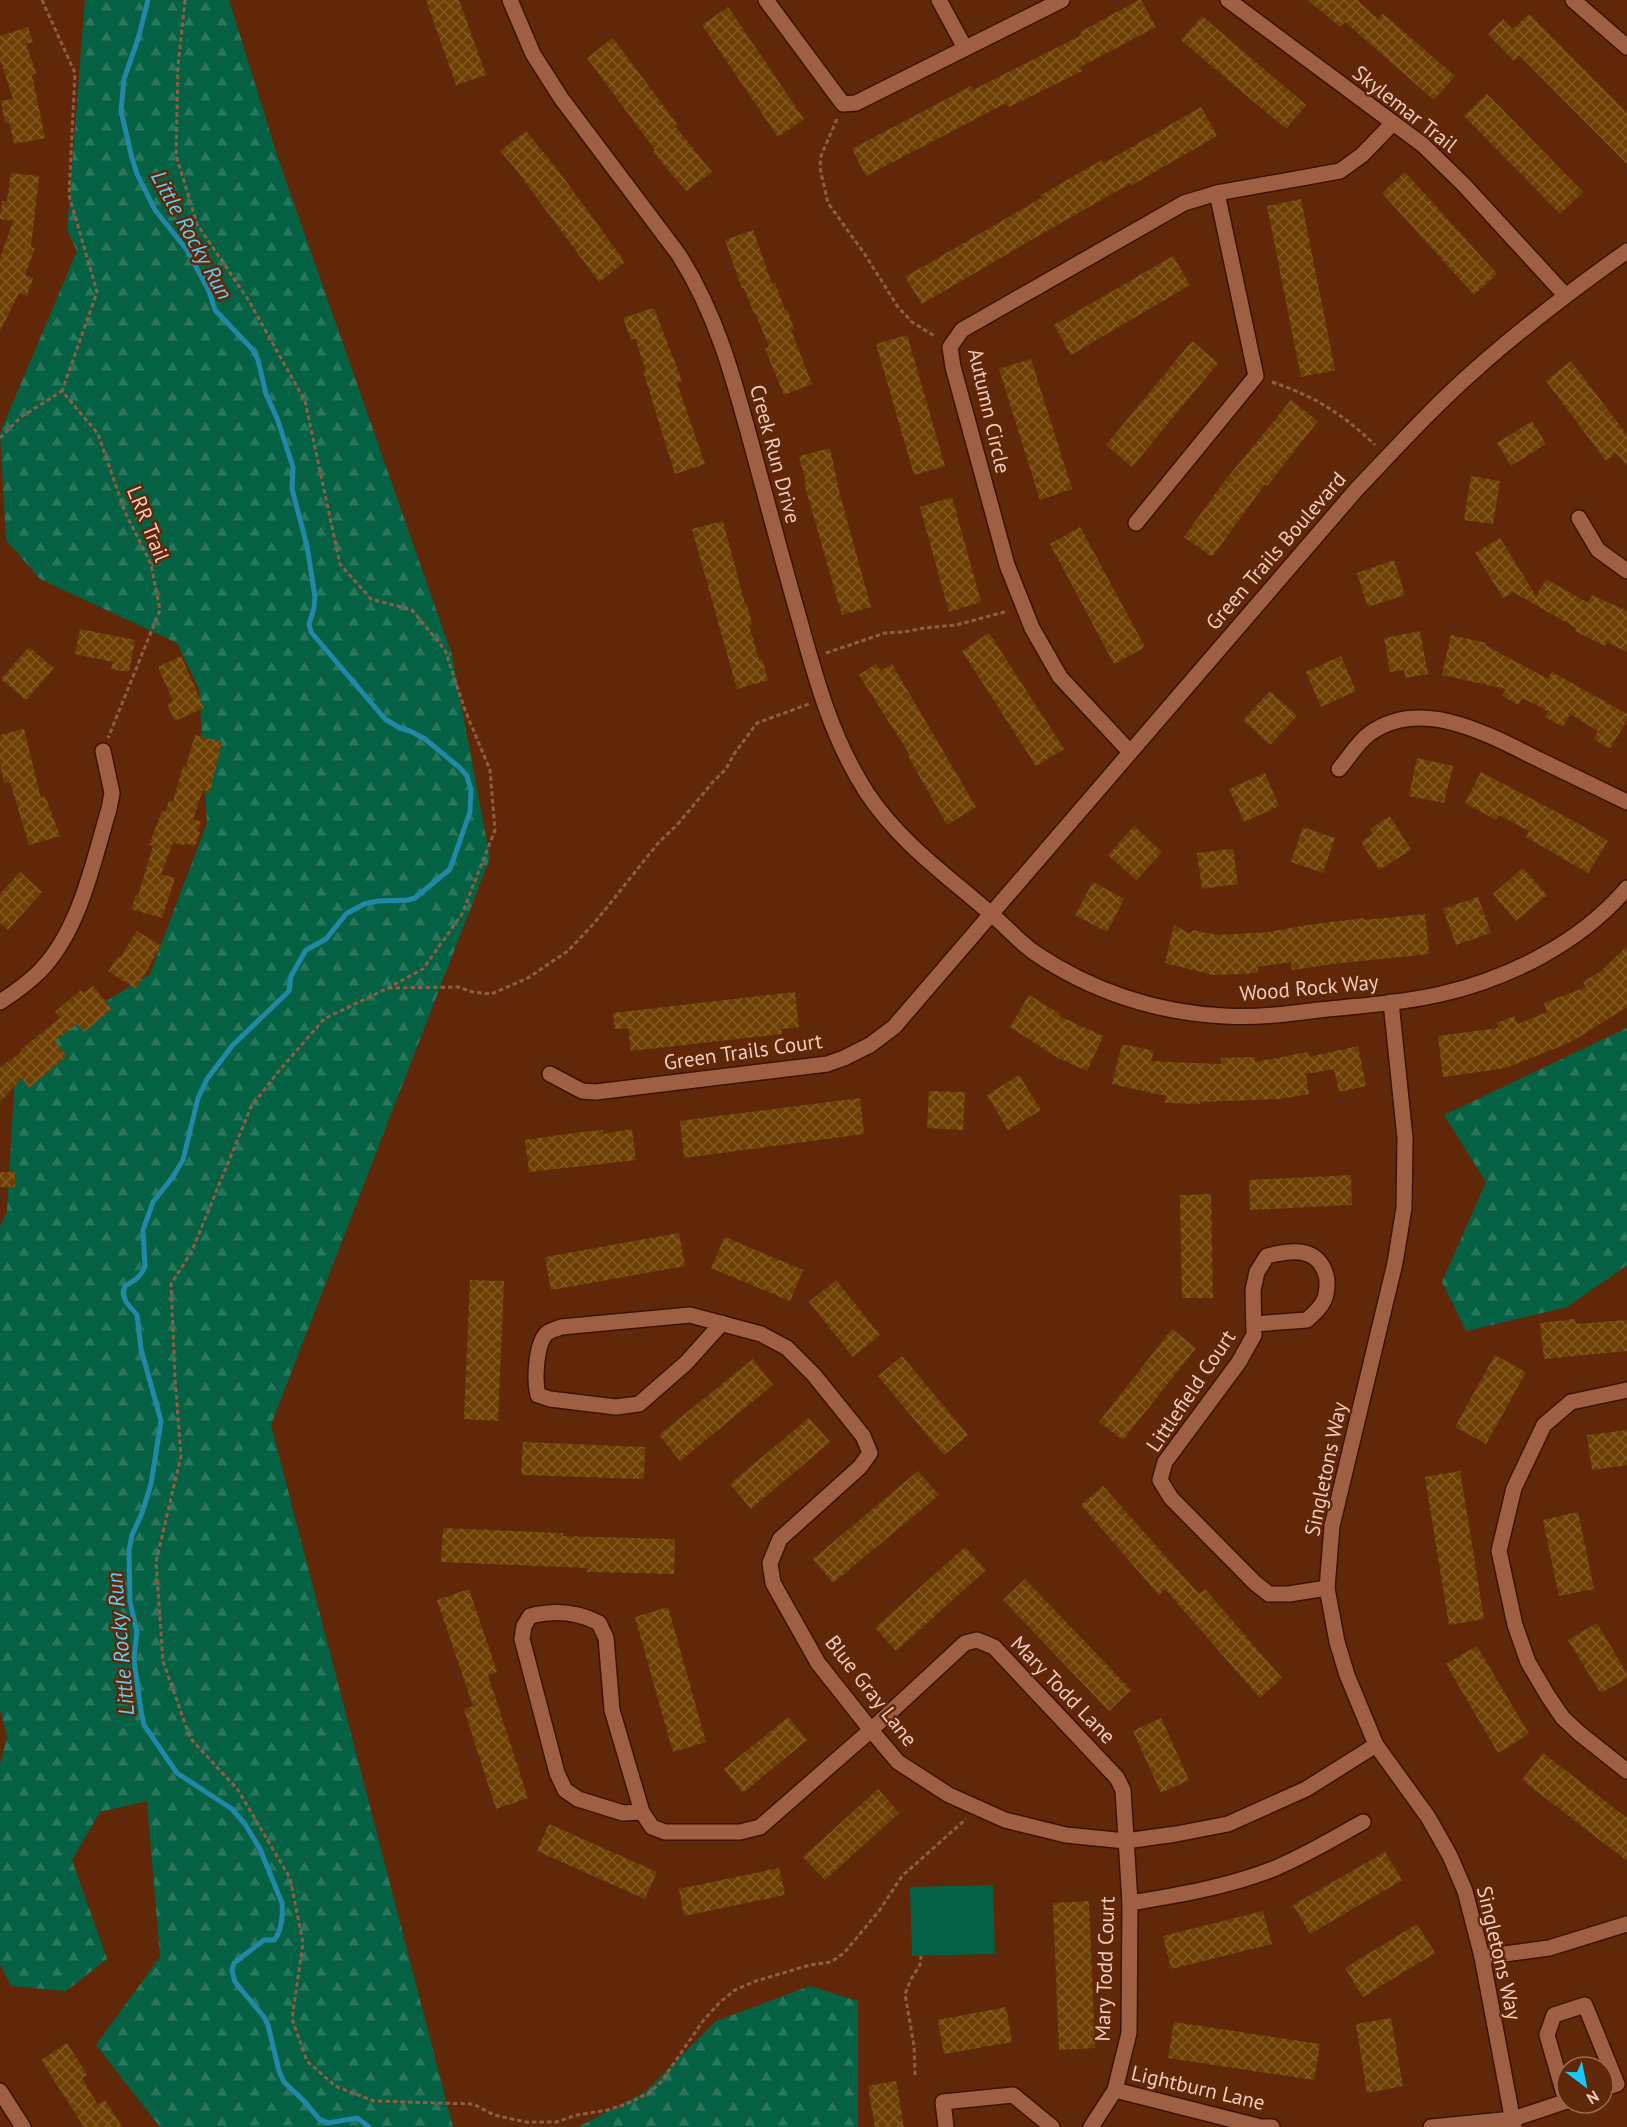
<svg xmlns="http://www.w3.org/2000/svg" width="1627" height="2127" viewBox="0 0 1627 2127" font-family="'PT Sans',sans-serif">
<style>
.grass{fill:#046144}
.forest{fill:url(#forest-firs)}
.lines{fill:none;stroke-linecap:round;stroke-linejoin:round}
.stream{stroke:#2188a8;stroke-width:5}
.building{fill:url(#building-cross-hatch)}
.minor-casing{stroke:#3d1200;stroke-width:18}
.path{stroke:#905d44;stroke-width:3;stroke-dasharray:4.5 3;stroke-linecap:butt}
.minor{stroke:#9f5f43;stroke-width:15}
.labels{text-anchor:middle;stroke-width:5;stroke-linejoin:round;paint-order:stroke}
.street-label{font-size:21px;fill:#f1ccbd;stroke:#612709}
.water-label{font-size:22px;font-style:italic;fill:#5acff7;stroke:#612709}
</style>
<defs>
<pattern id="forest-firs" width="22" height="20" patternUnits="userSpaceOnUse" patternTransform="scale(1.5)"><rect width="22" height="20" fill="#046144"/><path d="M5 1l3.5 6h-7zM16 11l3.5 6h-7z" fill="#29765d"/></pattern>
<pattern id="building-cross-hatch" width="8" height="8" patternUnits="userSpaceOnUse" patternTransform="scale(1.5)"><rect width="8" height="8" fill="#6e3f02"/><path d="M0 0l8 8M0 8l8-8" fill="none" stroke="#835a25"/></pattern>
</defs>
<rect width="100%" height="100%" fill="#612709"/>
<polygon class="grass" points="993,1885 995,1954 912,1956 910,1887"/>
<g class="forest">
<polygon points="85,0 229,0 278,158 452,655 490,858 271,1425 453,2127 160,2127 96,2045 160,1957 147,1801 100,1812 72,1860 107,1959 66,1991 11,1986 0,1964 0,1764 7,1737 0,1709 0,1227 7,1211 16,1057 150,974 207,823 199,689 177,643 40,579 6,540 0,433 77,251 67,230"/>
<polygon points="1627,1028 1627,1265 1567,1307 1466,1331 1442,1282 1486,1182 1444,1115"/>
<polygon points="810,1986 858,2001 858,2127 578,2127 645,2092 716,2021"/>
</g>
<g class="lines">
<path class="stream" d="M148,0L138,39L124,79L121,111L132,158L137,174L155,210L187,250L209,291L215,310L253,350L258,360L266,394L277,418L293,467L292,489L307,546L315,597L314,608L309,624L311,632L385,719L400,728L410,731L425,739L459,767L467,776L471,790L470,812L450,869L415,898L408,900L378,901L364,904L346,914L326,939L306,950L291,976L289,991L232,1046L207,1079L198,1098L183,1160L172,1178L153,1202L143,1230L145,1266C142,1276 134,1281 125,1286L123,1293L126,1302L137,1315L141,1349L161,1421L151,1484L142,1513L132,1535L129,1550L130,1602L137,1632L134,1659L141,1711L144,1725L177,1773L232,1809L245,1824L260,1849L282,1903C283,1914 282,1931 274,1940H264L234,1963L232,1970L235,1982L264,2017L268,2025L279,2071L284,2082L305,2102L319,2119L328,2123L357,2118L369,2127"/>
</g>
<g class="building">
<polygon points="426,0 459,0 486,75 456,85"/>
<polygon points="1139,0 1141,0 1156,27 1080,67 1082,71 1009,107 1006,103 866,176 852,149 971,86 973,90 1082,35 1080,32"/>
<polygon points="1308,0 1357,0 1378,19 1383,14 1455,76 1434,100 1345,22 1340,27"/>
<polygon points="728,7 804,119 778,137 702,25"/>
<polygon points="1529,14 1627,113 1627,164 1519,55 1514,61 1488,34 1503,19 1513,29"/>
<polygon points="1202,16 1306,105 1286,129 1181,40"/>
<polygon points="28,27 33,42 26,44 36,73 32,75 45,138 14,144 9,122 5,123 1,101 13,99 0,59 0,36"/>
<polygon points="613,38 677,124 675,126 712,172 686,191 653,152 655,150 587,58"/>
<polygon points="1487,94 1583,192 1560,214 1464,116"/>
<polygon points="1201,107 1217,136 1132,185 1131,183 1038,236 922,304 905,277 1043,197 1041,195 1102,160 1104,163"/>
<polygon points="526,131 557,169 625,262 599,282 514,167 500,151"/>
<polygon points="1405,172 1497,274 1474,295 1382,193"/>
<polygon points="11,173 39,176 31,247 35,248 25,275 33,278 27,296 19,293 0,331 0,259 13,221 0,219 0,217 2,201 7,201"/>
<polygon points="1301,199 1335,370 1301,377 1267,206"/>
<polygon points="753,230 772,284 775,283 785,310 787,309 794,329 791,330 812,384 784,395 765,349 769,347 755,312 754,313 744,288 742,288 725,240"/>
<polygon points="1173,256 1190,285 1071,355 1054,325"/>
<polygon points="654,308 682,381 677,383 705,464 675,474 643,371 646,371 635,338 631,340 623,318"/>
<polygon points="907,335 945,466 914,475 876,344"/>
<polygon points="1192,341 1218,363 1132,467 1106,445"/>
<polygon points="1031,359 1072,489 1040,500 999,369"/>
<polygon points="1571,361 1627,435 1627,465 1616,453 1606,461 1546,381"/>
<polygon points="1291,400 1318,421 1267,486 1265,484 1212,557 1184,537 1223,483"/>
<polygon points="1532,421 1546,444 1511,466 1497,443"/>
<polygon points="830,448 840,495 871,607 842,615 804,483 806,483 799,456"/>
<polygon points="1471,476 1500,481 1493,524 1464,520"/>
<polygon points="952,497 981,602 949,612 920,507"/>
<polygon points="723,521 745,604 747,604 752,624 749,625 759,660 762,659 768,680 737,689 692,529"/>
<polygon points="1080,527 1145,647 1114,664 1050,544"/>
<polygon points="1500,538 1536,596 1546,579 1588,603 1592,595 1627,611 1627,652 1607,642 1605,646 1575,631 1576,628 1513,592 1503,598 1475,553"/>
<polygon points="1394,560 1405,595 1368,607 1357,573"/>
<polygon points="80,629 135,640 129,672 111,669 113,662 75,654"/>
<polygon points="1420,631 1428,674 1405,678 1404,670 1390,672 1384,638"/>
<polygon points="989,633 1064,749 1036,766 962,651"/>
<polygon points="1451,635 1486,643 1485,645 1548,679 1552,672 1627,714 1627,720 1610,749 1594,739 1598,731 1570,714 1563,727 1545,717 1548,711 1522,698 1518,705 1502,696 1506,689 1442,675"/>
<polygon points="29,647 54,668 26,700 1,679"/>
<polygon points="181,656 204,708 175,721 167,704 173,701 158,667"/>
<polygon points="1341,656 1356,691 1321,707 1306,672"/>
<polygon points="876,664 881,671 892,664 976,807 947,825 908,756 910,755 859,675"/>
<polygon points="1270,691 1297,716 1270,745 1243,720"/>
<polygon points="24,729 41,798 45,796 60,836 29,845 10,782 4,783 0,764 0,735"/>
<polygon points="195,735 222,742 210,792 203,790 193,819 201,822 197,831 200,832 195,846 185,843 184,846 173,842 161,874 175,878 162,918 131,909 136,895 138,896 153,846 149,845 162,811 165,812 169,801 173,802 183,766 186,767"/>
<polygon points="1417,758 1453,766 1444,803 1409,796"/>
<polygon points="1481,772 1577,823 1608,841 1588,873 1526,837 1529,831 1499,815 1496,820 1465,803"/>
<polygon points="1265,773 1279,806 1244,822 1229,789"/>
<polygon points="1390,816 1411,850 1379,870 1361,842 1373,834 1370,829"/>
<polygon points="1134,826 1162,852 1136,880 1108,855"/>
<polygon points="1303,827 1335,838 1323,873 1291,862"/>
<polygon points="1233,849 1238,884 1202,889 1197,853"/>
<polygon points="1523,868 1547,895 1516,921 1493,894"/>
<polygon points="20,872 42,892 8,930 0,923 0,894"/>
<polygon points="1093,882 1124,899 1107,932 1075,915"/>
<polygon points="1478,897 1491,933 1456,945 1443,909"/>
<polygon points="1425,914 1429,954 1333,964 1292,970 1291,962 1258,967 1258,973 1213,975 1165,963 1174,925 1190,934 1193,930 1216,935 1273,932 1273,931 1308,925 1364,918 1364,920"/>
<polygon points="137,931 161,946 136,989 108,971 118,957 120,958"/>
<polygon points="1627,946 1627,1007 1571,1042 1506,1068 1443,1077 1438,1036 1498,1028 1497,1023 1514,1016 1518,1024 1547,1012 1544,1003 1586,987 1583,982 1601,971"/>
<polygon points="93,986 112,1009 84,1032 77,1024 55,1041 67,1056 29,1088 22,1078 0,1102 0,1068 21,1052 20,1050 60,1018 55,1012 81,990 84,993"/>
<polygon points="795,992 799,1027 781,1029 782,1034 631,1051 628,1028 615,1029 613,1013"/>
<polygon points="1029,995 1060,1014 1059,1016 1103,1036 1087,1071 1058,1058 1010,1027"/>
<polygon points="1122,1044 1154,1051 1151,1061 1221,1064 1221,1058 1255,1057 1255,1062 1308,1052 1309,1057 1358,1046 1366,1086 1339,1092 1334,1069 1306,1074 1309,1094 1280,1099 1200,1102 1200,1104 1165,1103 1166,1096 1112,1084"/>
<polygon points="1019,1075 1041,1110 1008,1130 987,1095"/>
<polygon points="929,1091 965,1092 963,1130 927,1128"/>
<polygon points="860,1098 864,1134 684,1158 680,1121"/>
<polygon points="632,1129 636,1160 529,1172 525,1140 575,1133 603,1130 603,1134"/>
<rect x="0" y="1172" width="15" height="15"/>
<polygon points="1351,1175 1352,1205 1250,1210 1249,1180"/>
<polygon points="1211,1194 1213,1298 1182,1298 1180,1195"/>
<polygon points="679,1233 685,1266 551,1290 545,1257"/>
<polygon points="725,1237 803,1270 790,1301 711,1268"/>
<polygon points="470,1280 504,1281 498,1421 464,1419"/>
<polygon points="836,1280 880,1335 853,1357 809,1302"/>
<polygon points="1575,1319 1576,1324 1627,1320 1627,1351 1544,1359 1540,1323"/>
<polygon points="1172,1329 1196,1348 1123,1440 1099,1422"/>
<polygon points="1495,1355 1526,1372 1486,1444 1455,1427"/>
<polygon points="902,1356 968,1435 944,1455 878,1376"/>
<polygon points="753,1359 773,1385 680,1461 659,1435"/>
<polygon points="809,1418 830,1442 751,1509 730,1484"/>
<polygon points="1627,1430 1627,1465 1592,1470 1587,1435"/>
<polygon points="523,1442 645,1447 644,1479 521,1475"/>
<polygon points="918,1471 939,1495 833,1583 813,1559"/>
<polygon points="1460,1471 1484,1619 1449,1625 1425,1477"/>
<polygon points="1103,1486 1199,1594 1205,1589 1282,1678 1260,1698 1165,1589 1159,1595 1081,1505"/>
<polygon points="1578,1512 1594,1589 1559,1596 1543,1520"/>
<polygon points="443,1528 563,1533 563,1536 675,1539 674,1574 587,1572 587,1568 441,1562"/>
<polygon points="965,1547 986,1570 896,1651 875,1628"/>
<polygon points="1025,1579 1131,1690 1109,1711 1003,1600"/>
<polygon points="469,1589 497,1672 488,1675 528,1798 496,1809 464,1709 473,1706 437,1600"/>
<polygon points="668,1607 706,1742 673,1752 635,1617"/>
<polygon points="1597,1623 1627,1674 1627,1678 1603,1692 1600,1692 1568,1640"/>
<polygon points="1477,1646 1529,1734 1498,1753 1446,1664"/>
<polygon points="788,1717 807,1740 743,1793 724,1769"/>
<polygon points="1161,1718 1189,1780 1161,1793 1133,1731"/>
<polygon points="1543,1753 1627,1818 1627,1861 1522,1780"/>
<polygon points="878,1789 899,1813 825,1880 803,1857"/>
<polygon points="549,1824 657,1872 645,1899 537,1851"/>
<polygon points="1385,1852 1402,1880 1310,1934 1293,1905"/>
<polygon points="779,1868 785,1895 684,1916 679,1889"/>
<polygon points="1089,1901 1095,2048 1059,2050 1053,1903"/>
<polygon points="1263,1911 1272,1944 1171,1969 1163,1936"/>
<polygon points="1417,1924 1435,1953 1363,1997 1345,1968"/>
<polygon points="1006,2007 1012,2042 944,2054 938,2020"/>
<polygon points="1391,2018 1403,2086 1367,2093 1356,2024"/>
<polygon points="1174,2022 1320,2044 1314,2080 1168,2058"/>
<polygon points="67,2043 87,2075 82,2078 98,2105 105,2100 122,2127 84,2127 41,2060"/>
<polygon points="896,2081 904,2127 875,2127 868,2086"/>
</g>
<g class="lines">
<g class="minor-casing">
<g id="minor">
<path d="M510,0L533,54L561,98L679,255C718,317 734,380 753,450C768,506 783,562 799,618C816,680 832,739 867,793C900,843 948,876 991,914C1006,926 1019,942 1035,953C1091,991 1157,1013 1225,1016C1256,1018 1288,1014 1319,1010C1359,1006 1401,1003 1441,994C1510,978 1580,943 1627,888"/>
<polyline points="766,0 843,104 856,103 1062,0"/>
<polyline points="939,0 965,48"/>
<polyline points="1228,0 1423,145 1464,185 1565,295"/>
<polyline points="1573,0 1627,47"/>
<polyline points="1579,518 1598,550 1627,571"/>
<polyline points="1136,523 1256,376 1217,193"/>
<polyline points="1130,752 1060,677 1032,628 1007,565 953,367 950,347 962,330 1184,203 1217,193 1340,171 1362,155 1393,123"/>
<path d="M1339,769C1348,759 1357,743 1369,734C1421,695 1491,736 1540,760C1569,774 1598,788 1627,802"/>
<path d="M0,1002C14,993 28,983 40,971C80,930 93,862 109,809L112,793L103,751"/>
<polyline points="1391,1002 1405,1138 1404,1208 1395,1263 1332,1526 1327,1588 1337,1642 1347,1675 1376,1745 1428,1817 1450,1856 1465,1891 1482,1957 1514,2127"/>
<path d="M550,1074L582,1091L596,1092L827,1064L844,1058L870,1045L894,1027L1356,490C1395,449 1433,407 1475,370C1523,327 1575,288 1627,251"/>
<path d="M722,1323L686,1363L639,1404L616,1407L550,1399L538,1395C534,1380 536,1343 547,1333C551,1330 557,1329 561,1327L690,1315L761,1334L787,1348L814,1375L863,1436L870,1453L860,1467L780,1539L770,1563L773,1583L818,1663L871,1730L898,1762L949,1795L1005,1820L1066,1835L1126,1841L1176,1834L1228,1824L1306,1789L1376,1745"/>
<path d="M1254,1324L1307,1320C1312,1315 1320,1309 1323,1302C1327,1296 1328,1282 1326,1275C1317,1246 1292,1250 1267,1256L1257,1272L1253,1290L1254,1335L1239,1362L1165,1462L1160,1480L1171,1498L1255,1583L1269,1594H1289L1327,1588"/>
<polyline points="1627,1390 1571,1402 1544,1425 1514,1488 1499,1551 1515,1625 1528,1662 1548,1696 1563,1718 1579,1733 1627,1771"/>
<path d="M642,1812L623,1813L578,1799L565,1790L557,1773L522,1639L524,1626L530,1616C554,1610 578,1612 599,1623L606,1638L612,1710L642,1812L652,1827L665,1832H740L760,1827L871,1730L965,1643L977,1640L994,1647L1117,1778L1123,1790L1130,1903L1129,2033L1115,2090L1091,2127"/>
<path d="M1130,1903C1179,1895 1227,1887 1273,1869C1305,1856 1334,1838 1363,1822"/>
<polyline points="1482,1957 1549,1948 1627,1924"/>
<polyline points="1115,2090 1261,2127 1272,2127"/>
<polyline points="0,2091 23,2127"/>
<polyline points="1566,2101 1547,2035 1554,2015 1585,2005 1617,2084 1603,2089"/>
<polyline points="946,2127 943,2102 1013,2095 1052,2127"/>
<polyline points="1431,2127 1513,2119 1567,2101"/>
</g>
</g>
<g class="path">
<polyline points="42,0 75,73 69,195 97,292 62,391"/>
<polyline points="185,0 178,66 176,155 197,224 249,301 305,401 340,564 371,599 412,610 445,650 465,710 490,770 495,830 462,914 423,969 388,988 324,1019 278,1072 251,1107 191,1253 171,1284 175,1378 181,1456 156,1562 163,1661 190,1738 238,1790 290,1878 303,1943 292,2019 307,2061 335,2086 374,2101 473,2104 494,2115 526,2122 556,2122 577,2115 608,2110 626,2104 649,2093 661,2082 703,2021 720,2002 735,1990 756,1981 810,1965 831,1962 844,1953 879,1911 902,1876 966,1819"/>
<polyline points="837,119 821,156 820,168 828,203 864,253 898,307 912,322 936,337"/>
<path d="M1272,382C1314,396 1343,414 1375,445"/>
<polyline points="0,438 21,417 62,391 98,434 125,512 151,564 160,610 108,738"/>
<polyline points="826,653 885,633 904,632 924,628 956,625 1008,611"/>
<polyline points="388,988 458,987 473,992 491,994 528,978 544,967 568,951 596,921 659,842 677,825 712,783 726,769 734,754 757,723 809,704"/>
<polyline points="915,2075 914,2046 905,1994 911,1979 920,1965 921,1956"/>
</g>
<use href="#minor" class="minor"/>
</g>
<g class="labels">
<g class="street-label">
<text transform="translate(1405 109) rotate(38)" y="7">Skylemar Trail</text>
<text transform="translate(989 411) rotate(77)" y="7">Autumn Circle</text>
<text transform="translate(775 454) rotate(75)" y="7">Creek Run Drive</text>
<text transform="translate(148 524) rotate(68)" y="7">LRR Trail</text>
<text transform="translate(1276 551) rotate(-49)" y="7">Green Trails Boulevard</text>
<text transform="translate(1309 988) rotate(-5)" y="7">Wood Rock Way</text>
<text transform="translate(743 1052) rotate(-8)" y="7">Green Trails Court</text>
<text transform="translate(1191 1391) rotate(-56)" y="7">Littlefield Court</text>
<text transform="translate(1326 1469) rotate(-78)" y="7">Singletons Way</text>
<text transform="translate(1063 1690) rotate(46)" y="7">Mary Todd Lane</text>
<text transform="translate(871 1691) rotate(52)" y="7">Blue Gray Lane</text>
<text transform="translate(1499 1953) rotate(77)" y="7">Singletons Way</text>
<text transform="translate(1105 1969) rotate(-88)" y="7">Mary Todd Court</text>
<text transform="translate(1198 2088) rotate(13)" y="7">Lightburn Lane</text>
</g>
<g class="water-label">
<text transform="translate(192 235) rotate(61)" y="8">Little Rocky Run</text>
<text transform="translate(120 1644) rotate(-95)" y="8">Little Rocky Run</text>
</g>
</g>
<g transform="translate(1585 2085) rotate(148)"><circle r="28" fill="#612709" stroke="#9b6951" stroke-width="1.5"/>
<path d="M0-4.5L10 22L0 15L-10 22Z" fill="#15cafb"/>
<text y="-9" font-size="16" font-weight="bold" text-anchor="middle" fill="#f1ccbd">N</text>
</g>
</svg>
